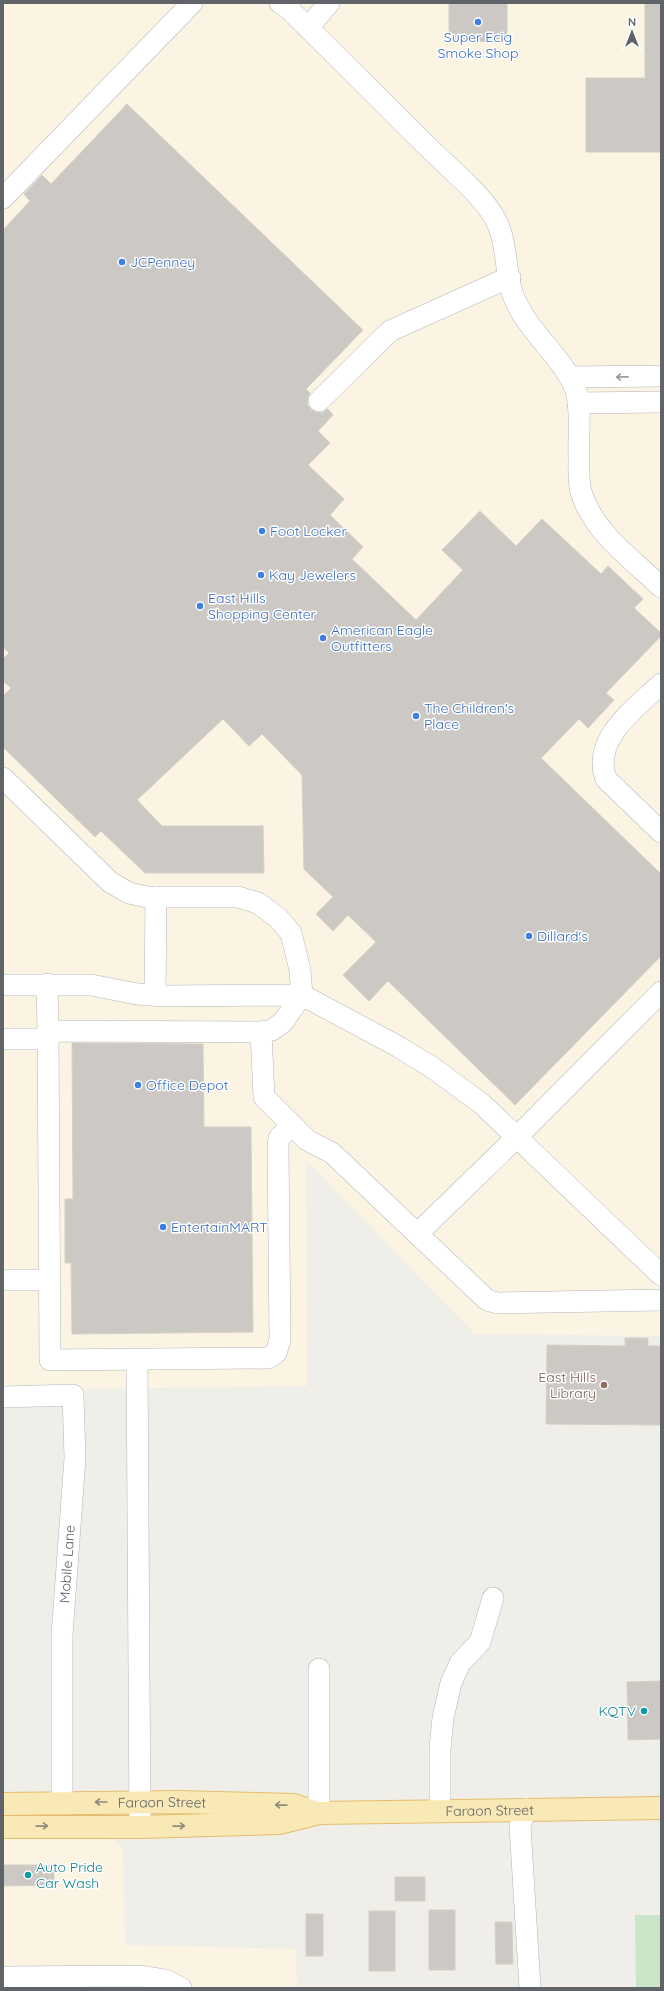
<svg xmlns="http://www.w3.org/2000/svg" width="664" height="1991" viewBox="0 0 664 1991" font-family="Quicksand,sans-serif">
<style>
.commercial{fill:#fbf4e3}
.green{fill:#cae5c8}
.building{fill:#ccc9c5;stroke:#d5d0c7}
.lines{fill:none;stroke-linecap:round;stroke-linejoin:round}
.minor-casing{stroke:#b4b5b9;stroke-width:22}
.major-casing{stroke:#e5bc6d;stroke-width:24}
.minor{stroke:#fff;stroke-width:21}
.major{stroke:#f8e9b6;stroke-width:22}
.oneway{stroke:#989a9c}
.oneway2{stroke:#8e8b7f}
.shop-dot{fill:#3f7fe0;stroke:#fff;stroke-width:1.5}
.education-dot{fill:#8d6e63;stroke:#fff;stroke-width:1.5}
.culture-dot{fill:#0f9aa8;stroke:#fff;stroke-width:1.5}
.labels{text-anchor:middle;stroke-width:3;stroke-linejoin:round;paint-order:stroke}
.shop-label{font-size:14px;fill:#366cbe;stroke:#fff;text-anchor:start}
.education-label{font-size:14px;fill:#785e54;stroke:#fff;text-anchor:end}
.street-label{font-size:14px;fill:#606367;stroke:#fff}
.culture-label{font-size:14px;fill:#0d838f;stroke:#fff;text-anchor:end}
</style>
<rect width="100%" height="100%" fill="#f0eee9"/>
<g class="commercial">
<polygon points="3,3 661,3 661,1336 475,1334 306,1160 307,1386 3,1390"/>
<polygon points="3,1833 82,1838 105,1838 117,1841 123,1849 125,1945 296,1949 297,1988 3,1988"/>
</g>
<polygon class="green" points="635,1915 661,1915 661,1988 636,1988"/>
<g class="building">
<polygon points="449,3 507,3 507,42 449,41"/>
<polygon points="645,3 661,3 661,152 586,152 586,78 645,78"/>
<polygon points="127,104 363,330 306,389 310,393 308,397 307,404 311,410 315,412 322,413 328,409 333,415 318,431 330,443 308,465 344,499 330,515 363,547 352,559 416,620 463,570 442,550 480,511 516,546 542,519 601,574 608,566 643,599 634,608 661,633 661,636 606,693 614,700 588,728 579,719 541,758 661,874 661,956 515,1105 388,981 369,1001 343,975 376,942 348,915 333,931 316,914 333,897 304,869 302,775 262,734 249,746 223,719 137,800 162,826 263,826 264,873 145,873 101,831 95,837 3,747 3,696 11,688 3,681 3,659 9,653 3,647 3,230 30,201 24,194 42,175 51,184"/>
<polygon points="72,1043 203,1044 204,1127 251,1127 253,1332 72,1334 71,1263 65,1263 65,1199 73,1199"/>
<polygon points="625,1338 648,1338 648,1346 661,1346 661,1425 546,1424 547,1345 625,1346"/>
<polygon points="661,1681 661,1739 628,1740 627,1682"/>
<polygon points="3,1865 54,1865 54,1885 3,1886"/>
<rect x="395" y="1877" width="30" height="24"/>
<rect x="429" y="1910" width="26" height="60"/>
<rect x="369" y="1911" width="26" height="60"/>
<rect x="306" y="1914" width="17" height="42"/>
<polygon points="495,1922 512,1922 513,1964 496,1964"/>
</g>
<g class="lines">
<g class="minor-casing">
<g id="minor">
<path d="M280,3L288,8C335,55 382,101 429,148C449,168 478,191 493,215C508,239 504,267 512,292C524,329 560,353 575,388C582,405 578,437 579,456C579,467 578,481 581,492C593,532 632,559 661,587"/>
<polyline points="308,28 329,3"/>
<polyline points="3,198 192,3"/>
<polyline points="570,377 661,376"/>
<polyline points="319,401 390,331 510,277"/>
<polyline points="578,403 661,402"/>
<path d="M661,684C636,708 591,739 606,779L661,832"/>
<polyline points="3,778 110,882 129,893 147,897 238,897 258,903 278,918 291,933 300,970 302,995 283,1022 272,1030 261,1032 264,1097 307,1140 332,1153 487,1300 497,1303 661,1300"/>
<polyline points="47,984 48,1031"/>
<polyline points="3,985 91,985 137,994 165,996 302,995 399,1047 433,1068 482,1104 661,1275"/>
<polyline points="155,995 156,897"/>
<polyline points="261,1032 48,1031 50,1360 268,1358 276,1353 280,1340 278,1146 279,1138 292,1125"/>
<polyline points="3,1039 48,1039"/>
<polyline points="417,1234 517,1137 661,992"/>
<polyline points="3,1280 49,1280"/>
<polyline points="137,1360 140,1827"/>
<polyline points="3,1397 73,1395 75,1458 62,1635 62,1802"/>
<polyline points="526,1809 520,1826 530,1988"/>
<polyline points="440,1810 440,1749 443,1718 451,1683 460,1663 480,1642 493,1598"/>
<polyline points="319,1813 319,1669"/>
<polyline points="3,1977 141,1976 165,1980 181,1988"/>
</g>
</g>
<g class="major-casing">
<g id="major">
<path id="s1" d="M3,1804L179,1802L293,1805L317,1813"/>
<path id="s2" d="M3,1827H140L279,1823L319,1813L661,1808"/>
</g>
</g>
<use href="#minor" class="minor"/>
<use href="#major" class="major"/>
</g>
<defs><path id="oneway-shaft" d="M-6 0H5M1.5-3L5.5 0L1.5 3" fill="none" stroke-width="1.6" stroke-linecap="round" stroke-linejoin="round"/></defs>
<use class="oneway" href="#oneway-shaft" transform="translate(622 377) rotate(179)"/>
<g class="oneway2">
<use href="#oneway-shaft" transform="translate(101 1802) rotate(-180)"/>
<use href="#oneway-shaft" transform="translate(281 1805) rotate(-179)"/>
<use href="#oneway-shaft" transform="translate(42 1826) rotate(-1)"/>
<use href="#oneway-shaft" transform="translate(179 1826) rotate(-1)"/>
</g>
<g class="shop-dot">
<circle cx="478" cy="22" r="4"/>
<circle cx="122" cy="262" r="4"/>
<circle cx="262" cy="531" r="4"/>
<circle cx="261" cy="575" r="4"/>
<circle cx="200" cy="606" r="4"/>
<circle cx="323" cy="638" r="4"/>
<circle cx="416" cy="716" r="4"/>
<circle cx="529" cy="936" r="4"/>
<circle cx="138" cy="1085" r="4"/>
<circle cx="163" cy="1227" r="4"/>
</g>
<circle class="education-dot" cx="604" cy="1385" r="4"/>
<g class="culture-dot">
<circle cx="644" cy="1711" r="4"/>
<circle cx="28" cy="1875" r="4"/>
</g>
<g class="labels">
<g class="shop-label">
<text x="478" y="42" text-anchor="middle">Super Ecig<tspan x="478" dy="16">Smoke Shop</tspan></text>
<text x="130" y="267">JCPenney</text>
<text x="270" y="536">Foot Locker</text>
<text x="269" y="580">Kay Jewelers</text>
<text x="208" y="603">East Hills<tspan x="208" dy="16">Shopping Center</tspan></text>
<text x="331" y="635">American Eagle<tspan x="331" dy="16">Outfitters</tspan></text>
<text x="424" y="713">The Children's<tspan x="424" dy="16">Place</tspan></text>
<text x="537" y="941">Dillard's</text>
<text x="146" y="1090">Office Depot</text>
<text x="171" y="1232">EntertainMART</text>
</g>
<g class="education-label">
<text x="596" y="1382">East Hills<tspan x="596" dy="16">Library</tspan></text>
</g>
<g class="street-label">
<text transform="translate(67 1564) rotate(-86)" y="5">Mobile Lane</text>
<text dy="5" stroke="none"><textPath href="#s1" startOffset="159">Faraon Street</textPath></text>
<text dy="5" stroke="none"><textPath href="#s2" startOffset="488">Faraon Street</textPath></text>
</g>
<g class="culture-label">
<text x="636" y="1716">KQTV</text>
<text x="36" y="1872" text-anchor="start">Auto Pride<tspan x="36" dy="16">Car Wash</tspan></text>
</g>
</g>
<rect width="664" height="1991" fill="none" stroke="#606367" stroke-width="8"/>
<g transform="translate(632 32)" stroke="#ffffff" stroke-width="3" paint-order="stroke">
<path d="M0-3L7 15L0 10L-7 15Z" fill="#606367"/>
<text y="-6" font-size="11" font-weight="bold" text-anchor="middle" fill="#606367">N</text>
</g>
</svg>
